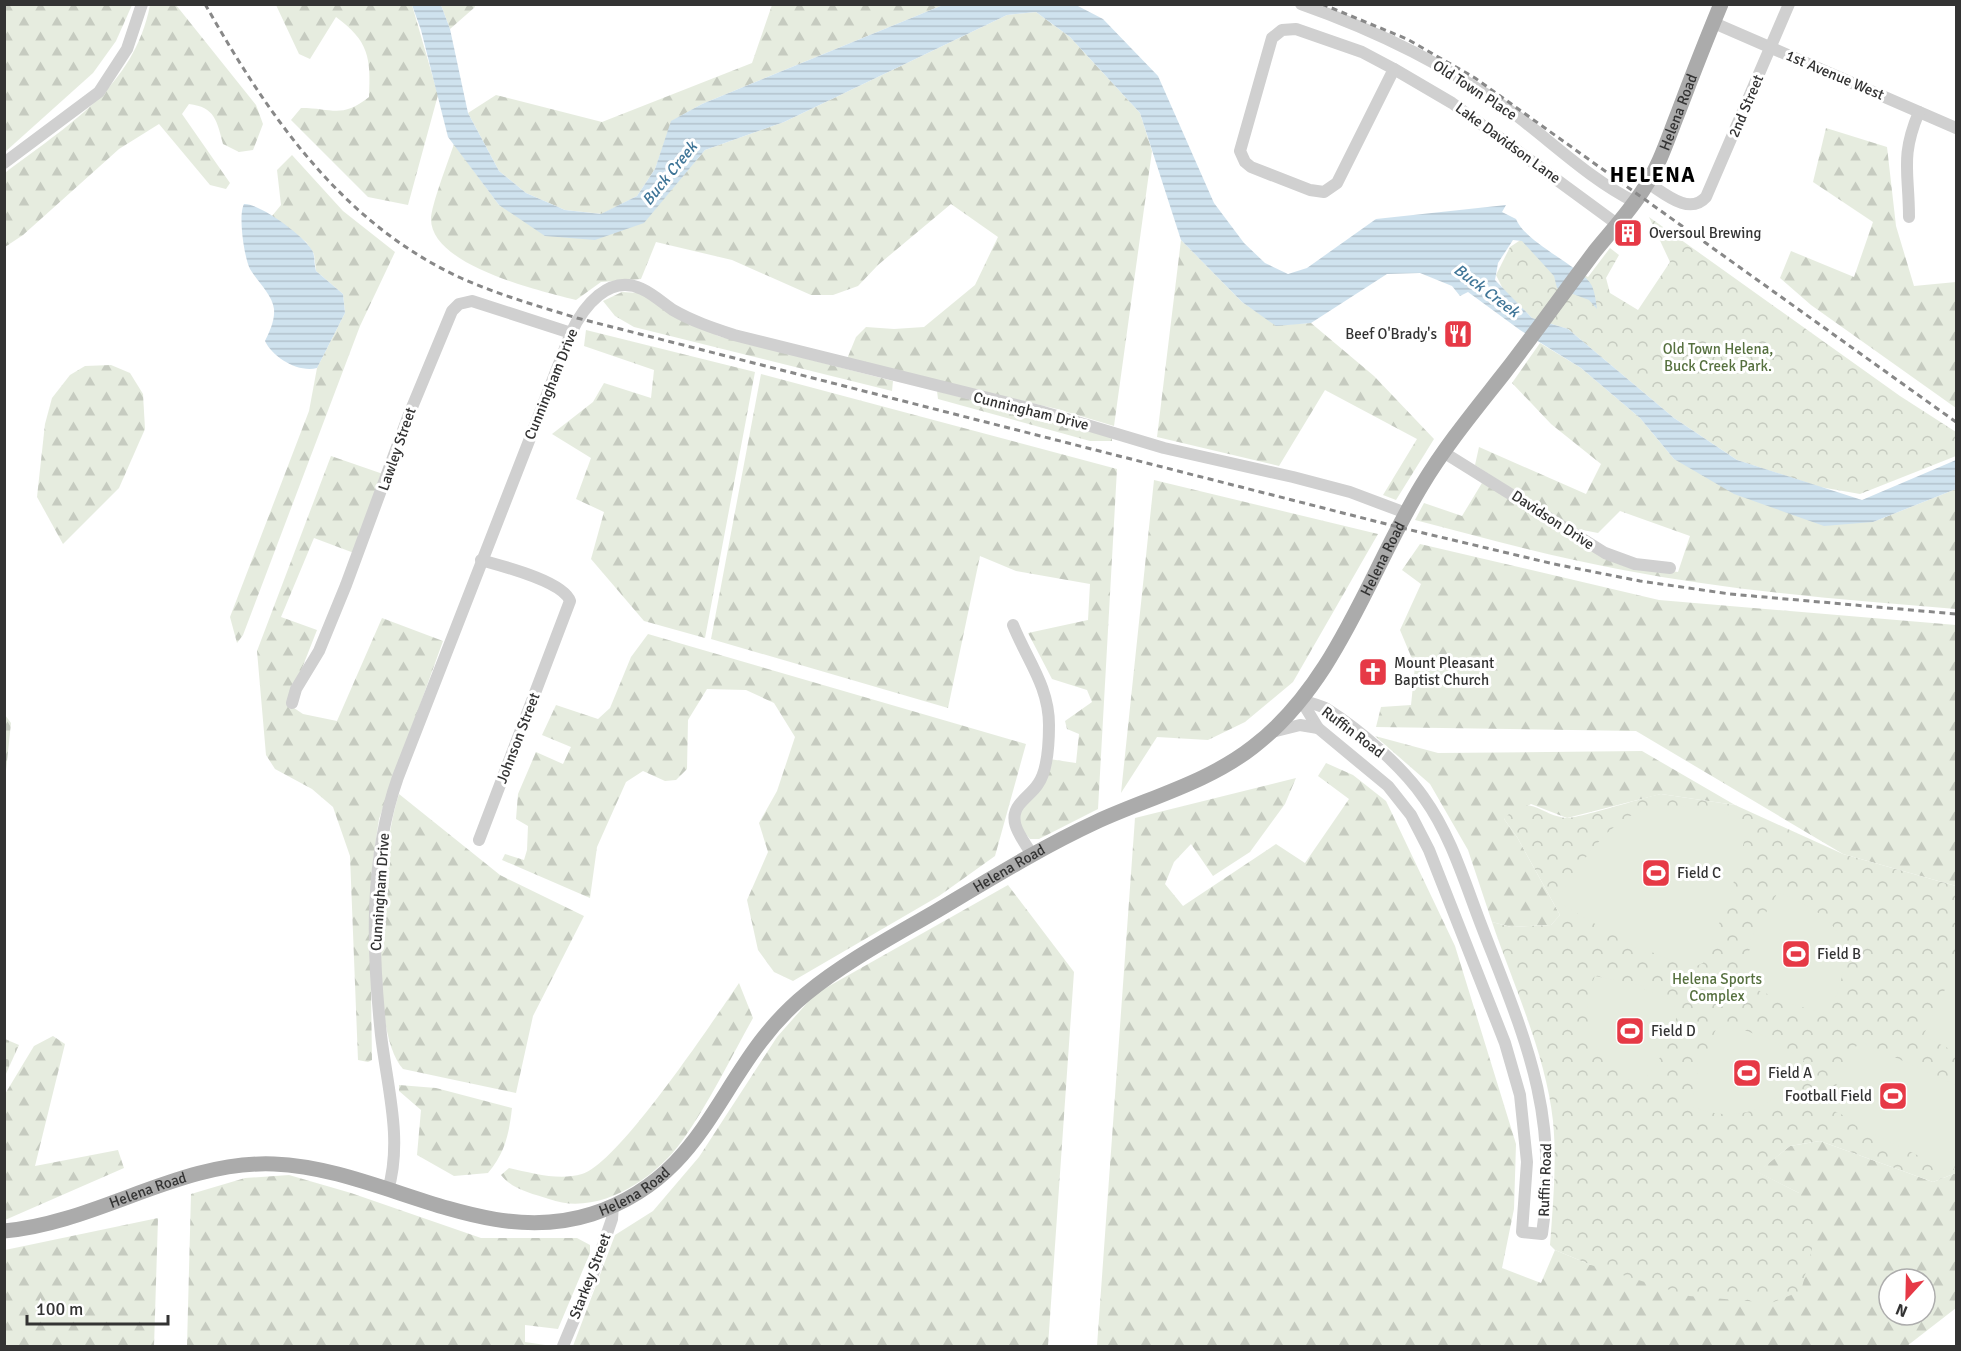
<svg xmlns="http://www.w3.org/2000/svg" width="1961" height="1351" viewBox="0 0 1961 1351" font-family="Signika,sans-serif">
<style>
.forest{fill:url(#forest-firs);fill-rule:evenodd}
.cemetery{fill:url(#cemetery-stones)}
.park{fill:url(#park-crowns)}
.pitch{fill:#e6ecdf}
.water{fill:url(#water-rules)}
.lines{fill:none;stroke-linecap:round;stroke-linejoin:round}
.minor{stroke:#d0d0d0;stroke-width:12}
.major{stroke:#ababab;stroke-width:15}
.rail{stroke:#888;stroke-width:3;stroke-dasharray:6 4.5;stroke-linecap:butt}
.labels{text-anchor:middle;stroke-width:6;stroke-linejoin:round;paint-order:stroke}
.street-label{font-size:15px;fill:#333;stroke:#fff}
.poi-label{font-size:15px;fill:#333;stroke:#fff;text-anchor:start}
.park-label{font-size:15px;fill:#56703f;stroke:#fff}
.water-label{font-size:16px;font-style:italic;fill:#3f7597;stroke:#fff}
.district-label{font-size:21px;font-weight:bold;letter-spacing:1.5px;fill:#000;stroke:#fff}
</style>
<defs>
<pattern id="forest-firs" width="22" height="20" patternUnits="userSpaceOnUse" patternTransform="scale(1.5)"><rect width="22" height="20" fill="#e6ecdf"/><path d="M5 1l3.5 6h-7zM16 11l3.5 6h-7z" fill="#c6cbc0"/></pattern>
<pattern id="cemetery-stones" width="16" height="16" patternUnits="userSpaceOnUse" patternTransform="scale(1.5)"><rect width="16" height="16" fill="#e6ecdf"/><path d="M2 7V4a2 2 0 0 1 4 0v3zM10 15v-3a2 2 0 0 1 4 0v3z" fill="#c6cbc0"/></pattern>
<pattern id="park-crowns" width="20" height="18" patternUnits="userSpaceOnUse" patternTransform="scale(1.5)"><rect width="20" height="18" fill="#e6ecdf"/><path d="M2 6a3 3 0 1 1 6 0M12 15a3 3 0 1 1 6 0" fill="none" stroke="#c6cbc0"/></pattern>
<pattern id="water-rules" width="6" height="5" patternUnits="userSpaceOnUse" patternTransform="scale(1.5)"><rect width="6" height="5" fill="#cfe2ee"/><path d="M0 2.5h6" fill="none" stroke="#b2c2cd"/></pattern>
</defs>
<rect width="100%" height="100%" fill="#fff"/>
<g class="forest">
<polygon points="5,4 132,5 116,41 93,73 5,152"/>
<path d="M150,5H176L256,105L263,124L253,150L239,152L223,144C217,121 215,107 189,104L182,114L230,183L226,189L210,185L159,124L119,149L23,235L5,247V173C66,126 134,88 150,5Z"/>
<path d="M276,5H412L438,95L408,205L368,197L291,120L301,108C333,108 341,119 369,97C371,58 369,41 336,17L310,59L299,54Z"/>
<polygon points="441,5 474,5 475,7 450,29"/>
<polygon points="772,5 943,5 702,104 672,121 655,169 637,196 602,214 565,210 526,193 499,171 468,113 496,95 602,122 752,63"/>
<path d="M1036,12L1070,37L1140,113L1152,151L1114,426L1057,409L847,359L856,337L866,327L894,329L924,327L975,285L998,237L951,204L878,265L858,286L833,295H811L732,260L656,242L641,279L601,282L576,300C541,291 431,266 431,219C431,206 449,159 454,144L499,205L643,223L705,150L784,122L1007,15Z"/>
<polygon points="1826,128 1887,147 1896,226 1914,286 1956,282 1956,408 1811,305 1780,278 1791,251 1854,277 1873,222 1813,182"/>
<polygon points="292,155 343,211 395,252 360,326 243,635 237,643 230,617 309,411 317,368 345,313 343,294 316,271 314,254 306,242 272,216 281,205 277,170"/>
<polygon points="1181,240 1242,302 1276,325 1311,323 1374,376 1434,439 1396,500 1383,495 1417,439 1325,390 1279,466 1157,437"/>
<polygon points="622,292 640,293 718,336 893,381 892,391 634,327 615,316 603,301"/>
<polygon points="586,330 755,372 705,638 644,621 591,559 604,512 576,499 591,458 552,434 593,402 604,383 651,398 654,370 584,346"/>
<path d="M1540,343L1581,368L1640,418L1674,459L1873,522L1956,489V609C1845,600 1732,591 1623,570C1552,557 1484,538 1415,520L1424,503L1462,516L1482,483L1624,564L1678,572L1690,536L1620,511L1598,533L1572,528L1475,465L1479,447L1586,494L1601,464L1551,424L1512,383Z"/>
<polygon points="111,365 130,373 143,394 145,429 119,488 63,544 37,497 45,424 52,398 70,375 85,366"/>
<polygon points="761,374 1117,469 1098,809 1039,839 1030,839 1018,825 1020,814 1049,759 1076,763 1079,734 1067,729 1065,721 1092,702 1087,690 1052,679 1028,633 1088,620 1090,584 1016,571 980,556 948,708 711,639"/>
<polygon points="937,391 1112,435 1112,441 1090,441 938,399"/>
<polygon points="331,456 383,474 354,553 314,538 281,617 317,630 288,704 303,714 337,721 382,618 443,641 379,819 373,860 370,917 372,1060 368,1062 358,1060 350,856 333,807 312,789 275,769 266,755 257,651"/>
<polygon points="1154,480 1378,534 1293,682 1245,722 1208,740 1157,737 1121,793"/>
<polygon points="1420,544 1659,600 1956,625 1956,886 1843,854 1636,731 1376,727 1381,707 1411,705 1415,666 1400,630 1421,584 1402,570"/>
<polygon points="648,634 1026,744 995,856 939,896 793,981 774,972 758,950 747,900 768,852 759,823 777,791 795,737 774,703 746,690 707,689 688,720 687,769 676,780 665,781 643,771 626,782 597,847 590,898 502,860 505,854 524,860 527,850 528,826 516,819 518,794 536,752 563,764 571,747 542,735 556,705 598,719 610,708 631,657"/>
<polygon points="5,715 11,723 5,780"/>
<polygon points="1375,736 1438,753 1642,751 1735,805 1661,794 1567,818 1531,804 1504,819 1517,837 1560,915 1551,925 1511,927 1492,922 1468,850 1430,784"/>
<path d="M1326,763L1353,775L1386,801L1455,946L1516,1144L1514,1209L1502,1268L1541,1283L1555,1250L1591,1265L1799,1193L1757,1172L1790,1146L1820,1141L1933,1182L1956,1173V1308L1907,1346H1097L1135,818L1296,778L1285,804L1250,852L1213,876L1191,844L1174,862L1165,884L1183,906L1276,844L1305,863L1349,799L1318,776ZM1889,1279H1925V1315H1889Z"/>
<path d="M399,794L500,875L584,916L533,1016L516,1093L403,1069C366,1028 381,846 399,794Z"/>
<polygon points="1008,885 1074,972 1048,1346 573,1346 615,1235 653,1211 699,1157 777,1037 815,994"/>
<path d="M739,983L753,1018C730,1059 709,1103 682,1141C654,1180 597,1217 549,1199C531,1193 513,1190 501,1175L509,1168C532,1173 559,1181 582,1174C619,1163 713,1021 739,983Z"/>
<polygon points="53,1036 65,1044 35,1166 118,1150 124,1168 5,1220 5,1094 34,1046"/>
<path d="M399,1085L436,1088L512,1108C509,1134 505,1153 488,1173L454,1176L417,1155L421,1110L399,1091Z"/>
<polygon points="289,1175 351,1193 481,1238 577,1238 590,1245 590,1253 558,1329 525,1325 525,1342 552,1346 187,1346 191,1194 245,1178"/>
<polygon points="158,1218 154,1346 5,1346 5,1250"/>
</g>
<polygon class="cemetery" points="5,1039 19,1045 5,1076"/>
<g class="park">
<polygon points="1649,217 1900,396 1956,432 1956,456 1860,494 1820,487 1737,460 1674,418 1568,329 1532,318 1503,289 1496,275 1510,247 1522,239 1588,277 1610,248 1619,255 1606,278 1610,293 1638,310 1670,262"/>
<path d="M1661,794L1735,805L1843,854L1956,886V1173L1933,1182L1820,1141L1790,1146L1758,1172L1799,1193L1817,1229L1801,1291L1771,1303L1689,1296L1591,1265L1555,1250L1550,1245C1553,1204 1557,1162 1553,1121C1546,1055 1513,984 1492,922L1511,927L1551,925L1560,915L1517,837L1504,819C1531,791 1538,815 1566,818C1576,819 1645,797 1661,794Z"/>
</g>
<g class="pitch">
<path d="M1655,806C1688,805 1719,808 1749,822L1724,920L1721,919L1703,963L1690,969L1647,950L1645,953L1556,901C1583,862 1605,819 1655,806Z"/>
<path d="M1778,892C1846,920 1859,946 1829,1014L1774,1000L1775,997L1742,984L1739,975L1752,944L1749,942Z"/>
<polygon points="1956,966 1956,1052 1923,1036"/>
<path d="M1595,976L1645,986L1644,989L1671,1000L1678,1014L1666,1042L1669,1044L1641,1086C1597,1066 1575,1023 1595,976Z"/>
<path d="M1729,1024L1757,1035L1759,1033L1804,1060C1780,1107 1742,1127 1691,1106L1700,1058H1704L1716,1029Z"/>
<polygon points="1859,1041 1956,1085 1956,1164 1952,1172 1855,1125 1856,1121 1825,1107"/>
</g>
<g class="water">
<path d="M412,5H441L450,29L468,113L499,171L526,193L565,210L601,214L637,196L655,169L671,121L702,104L943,5H1076L1103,19L1158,76L1214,203L1244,243L1265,263L1288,274L1307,268L1376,219L1506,205L1502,212L1516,219C1526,244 1583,267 1592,286C1595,293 1596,302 1597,309L1589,300L1557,288L1554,276L1522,241L1513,240L1498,263L1495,280L1532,318L1568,329L1674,418L1737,460L1862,500L1956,460V489L1873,522L1824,526L1734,494L1674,459L1640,418L1581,368L1520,330L1468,292L1460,296L1452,286L1420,273L1387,274L1311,323L1276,326L1242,302L1181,240L1140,113L1070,37L1036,12L1007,15L784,122L705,150L644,223L595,240L545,236L499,205L448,137L421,30Z"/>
<path d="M244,204C260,203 307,238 313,252C315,257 314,265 316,271L343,294L345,313L317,368C299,373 273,358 265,341C270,331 275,320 274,309C272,294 257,281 250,269C244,257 238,215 244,204Z"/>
</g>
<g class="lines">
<g class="minor">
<path d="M1301,4C1375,30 1445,64 1509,110C1550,140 1589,179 1635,202"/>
<polyline points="1714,23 1956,128"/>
<polygon points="1296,29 1362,52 1394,69 1337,183 1324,192 1310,190 1251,167 1245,162 1240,151 1272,38 1282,30"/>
<polyline points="1394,69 1452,103 1617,224"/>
<polyline points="4,163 99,92 127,49 142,4"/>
<path d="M1648,183C1664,193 1689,216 1706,197L1789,4"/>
<path d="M1909,217C1909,172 1900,157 1919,112"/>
<polyline points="1443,452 1605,553 1635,564 1670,568"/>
<path d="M1013,625C1027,660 1049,686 1049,725C1049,742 1048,770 1038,784C1033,792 1025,797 1019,805C1006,822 1024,840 1032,855"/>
<path d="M1301,700C1309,703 1320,705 1327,709C1360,730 1402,766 1424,798C1450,834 1464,880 1480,922C1523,1034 1560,1110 1542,1234L1522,1232L1527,1162L1520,1095L1505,1043L1429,850L1411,815L1388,786L1318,728Z"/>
<polyline points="292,703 296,689 319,651 346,585 408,417 452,311 459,304 472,301 571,333"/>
<polyline points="1272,732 1300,725 1318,728"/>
<path d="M479,840L570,601C563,581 502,566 481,560"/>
<path d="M388,1190C403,1140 387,1086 381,1035C372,950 369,859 398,777L571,333C583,307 609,273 642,289C653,294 663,303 673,310C692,321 713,328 734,335L1040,411L1164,448L1293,477L1350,492L1406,513"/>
<polyline points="563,1346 592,1277 612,1219 613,1205"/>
</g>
<path class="major" id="s1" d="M4,1231C97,1223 180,1160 274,1164C381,1168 483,1249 592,1214C714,1174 717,1066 806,994C845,962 890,938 933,913C987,881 1040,848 1096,822C1148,798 1207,783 1253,747C1337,683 1369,572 1422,485C1446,445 1476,409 1505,372C1535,333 1565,291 1595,251C1612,230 1631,210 1645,187C1660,164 1668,138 1678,113C1692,76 1706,40 1721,4"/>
<g class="rail">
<path d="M205,4C268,115 341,223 461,278C499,295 538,306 577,318L1398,527L1554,564L1640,581L1730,594L1956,614"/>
<polyline points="1322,4 1407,39 1475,78 1956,422"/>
</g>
</g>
<defs>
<g id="building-square" transform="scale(1.5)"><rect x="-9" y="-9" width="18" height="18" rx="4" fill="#e63946" stroke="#fff"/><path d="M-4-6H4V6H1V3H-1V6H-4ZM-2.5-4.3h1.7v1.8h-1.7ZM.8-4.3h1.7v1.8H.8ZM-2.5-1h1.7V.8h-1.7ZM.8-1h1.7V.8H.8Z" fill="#fff"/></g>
<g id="restaurant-square" transform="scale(1.5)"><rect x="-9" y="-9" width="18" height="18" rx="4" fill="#e63946" stroke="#fff"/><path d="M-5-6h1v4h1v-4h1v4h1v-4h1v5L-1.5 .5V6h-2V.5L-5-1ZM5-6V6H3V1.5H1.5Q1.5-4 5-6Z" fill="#fff"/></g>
<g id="church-square" transform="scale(1.5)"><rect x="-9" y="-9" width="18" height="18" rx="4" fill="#e63946" stroke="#fff"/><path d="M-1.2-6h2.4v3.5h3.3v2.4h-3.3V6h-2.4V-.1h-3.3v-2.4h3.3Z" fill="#fff"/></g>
<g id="stadium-square" transform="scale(1.5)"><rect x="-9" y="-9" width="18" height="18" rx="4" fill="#e63946" stroke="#fff"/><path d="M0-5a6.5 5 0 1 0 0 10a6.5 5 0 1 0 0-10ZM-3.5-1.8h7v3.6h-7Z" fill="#fff"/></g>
</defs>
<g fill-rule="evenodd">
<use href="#building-square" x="1628" y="233"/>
<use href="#restaurant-square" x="1458" y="334"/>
<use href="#church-square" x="1373" y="672"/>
<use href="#stadium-square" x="1656" y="873"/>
<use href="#stadium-square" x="1796" y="954"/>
<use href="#stadium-square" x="1630" y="1031"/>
<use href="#stadium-square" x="1747" y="1073"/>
<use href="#stadium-square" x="1893" y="1096"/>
</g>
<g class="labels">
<g class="street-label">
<text transform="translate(1835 75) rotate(23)" y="5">1st Avenue West</text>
<text transform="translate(1475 90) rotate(33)" y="5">Old Town Place</text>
<text transform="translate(1746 106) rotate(-67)" y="5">2nd Street</text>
<text dy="5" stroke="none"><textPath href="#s1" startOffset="2200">Helena Road</textPath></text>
<text transform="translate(1508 143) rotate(36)" y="5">Lake Davidson Lane</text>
<text transform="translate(551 384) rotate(-68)" y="5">Cunningham Drive</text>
<text transform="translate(1031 411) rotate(14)" y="5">Cunningham Drive</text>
<text transform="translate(397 449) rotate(-71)" y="5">Lawley Street</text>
<text transform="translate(1553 520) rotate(33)" y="5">Davidson Drive</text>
<text dy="5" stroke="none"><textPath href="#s1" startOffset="1662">Helena Road</textPath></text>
<text transform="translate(1353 732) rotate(37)" y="5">Ruffin Road</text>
<text transform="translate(518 738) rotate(-69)" y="5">Johnson Street</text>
<text dy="5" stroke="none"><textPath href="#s1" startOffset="1158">Helena Road</textPath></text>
<text transform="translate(380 892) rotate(-86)" y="5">Cunningham Drive</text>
<text transform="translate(1545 1180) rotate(-88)" y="5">Ruffin Road</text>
<text dy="5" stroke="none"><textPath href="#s1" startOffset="654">Helena Road</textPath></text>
<text dy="5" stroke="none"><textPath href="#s1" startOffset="150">Helena Road</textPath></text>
<text transform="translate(590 1276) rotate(-69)" y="5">Starkey Street</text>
</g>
<g class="poi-label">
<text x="1649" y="238">Oversoul Brewing</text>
<text x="1437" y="339" text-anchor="end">Beef O'Brady's</text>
<text x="1394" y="668">Mount Pleasant<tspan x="1394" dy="17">Baptist Church</tspan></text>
<text x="1677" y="878">Field C</text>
<text x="1817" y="959">Field B</text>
<text x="1651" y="1036">Field D</text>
<text x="1768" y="1078">Field A</text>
<text x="1872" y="1101" text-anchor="end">Football Field</text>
</g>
<g class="park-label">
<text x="1718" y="354">Old Town Helena,<tspan x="1718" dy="17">Buck Creek Park.</tspan></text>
<text x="1717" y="984">Helena Sports<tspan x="1717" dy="17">Complex</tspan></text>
</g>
<g class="water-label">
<text transform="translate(669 173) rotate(-51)" y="6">Buck Creek</text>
<text transform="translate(1487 290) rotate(37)" y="6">Buck Creek</text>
</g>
<g class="district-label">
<text x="1653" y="182">HELENA</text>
</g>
</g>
<rect width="1961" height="1351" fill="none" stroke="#333333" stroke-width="12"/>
<g transform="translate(1907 1297) rotate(202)"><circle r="28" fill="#ffffff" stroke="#adadad" stroke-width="1.5"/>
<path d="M0-4.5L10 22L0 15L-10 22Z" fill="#e63946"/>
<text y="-9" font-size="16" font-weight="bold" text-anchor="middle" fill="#333333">N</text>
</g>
<path d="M27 1315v9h141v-9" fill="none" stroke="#333333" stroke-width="3"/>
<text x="36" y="1315" font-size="18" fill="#333333" stroke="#ffffff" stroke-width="4.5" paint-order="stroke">100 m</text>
</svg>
